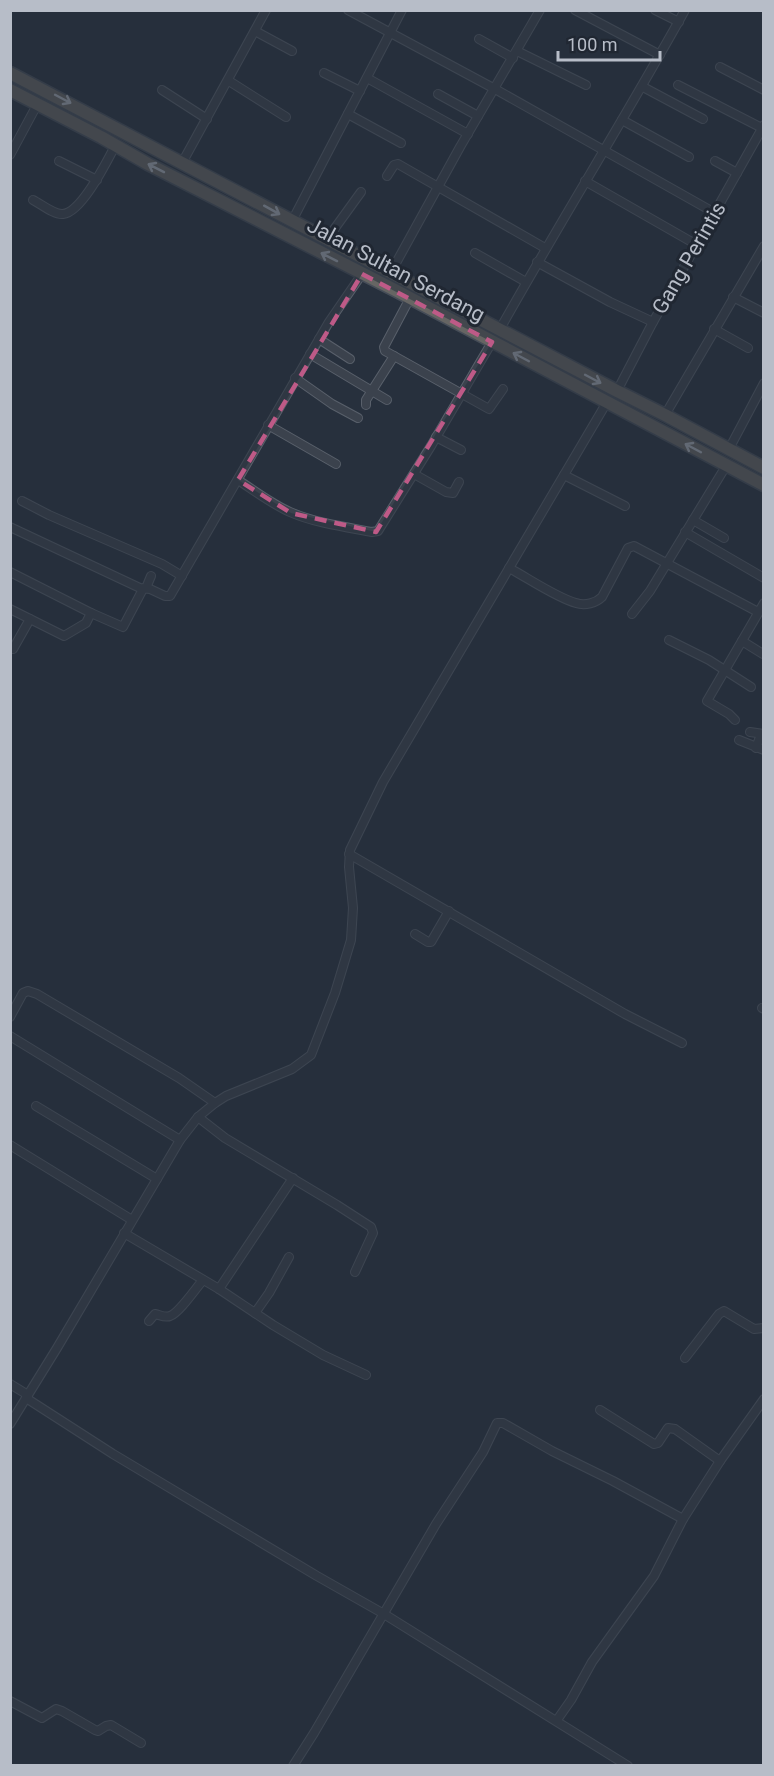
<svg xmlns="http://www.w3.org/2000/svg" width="774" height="1776" viewBox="0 0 774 1776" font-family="Roboto,sans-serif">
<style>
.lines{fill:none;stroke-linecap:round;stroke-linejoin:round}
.minor-casing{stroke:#59606b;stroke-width:10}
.trunk-casing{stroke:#464d58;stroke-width:15}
.minor{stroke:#3b424d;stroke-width:8}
.trunk{stroke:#666563;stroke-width:12}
.oneway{stroke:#abb0b9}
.marked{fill:none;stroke:#be5a87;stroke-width:4.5;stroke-dasharray:12 8;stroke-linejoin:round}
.labels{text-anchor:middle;stroke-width:6;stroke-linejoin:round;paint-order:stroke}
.street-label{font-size:21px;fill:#b7bdc8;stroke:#202732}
</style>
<rect width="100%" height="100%" fill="#27303d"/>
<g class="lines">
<g class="minor-casing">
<g id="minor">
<polyline points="348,10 495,89 715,213"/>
<polyline points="575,10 660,55"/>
<polyline points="655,10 679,22"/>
<polyline points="255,31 292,51"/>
<polyline points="479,39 513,58"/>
<polyline points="517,51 586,85"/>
<polyline points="720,67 764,90"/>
<polyline points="324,73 360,91"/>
<polyline points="367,78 468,134"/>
<polyline points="229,81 286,117"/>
<polyline points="678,85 762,128"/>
<polyline points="643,87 703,119"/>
<polyline points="162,90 207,119"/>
<polyline points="438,94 478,116"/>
<polyline points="348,114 401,143"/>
<polyline points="622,120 689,157"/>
<polyline points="10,155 38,103"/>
<polyline points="59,161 97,180"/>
<polyline points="715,161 737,173"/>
<polyline points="182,163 266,10"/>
<polyline points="387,176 394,165 398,164 545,248"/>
<polyline points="585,181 697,245"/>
<path d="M33,200C41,204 54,215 63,214C82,212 107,161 115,146"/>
<polyline points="292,221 402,10"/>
<polyline points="327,239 361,192"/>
<polyline points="475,253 526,282"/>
<polyline points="537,262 610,302 653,322"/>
<polyline points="391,272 460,147 540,10"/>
<polyline points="733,297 764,313"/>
<polyline points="410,298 384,347 385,351 489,409 503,389"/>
<path d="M500,329C560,222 625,118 685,10"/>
<polyline points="714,329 748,348"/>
<polyline points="319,339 350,359"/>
<polyline points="310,354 387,400"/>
<polyline points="295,378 332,404 358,418"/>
<polyline points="617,391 653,322 764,125"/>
<polyline points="366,405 366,400 394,356"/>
<polyline points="665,415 764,246"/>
<polyline points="268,425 336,464"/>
<polyline points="436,437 461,450"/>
<polyline points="729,449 764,383"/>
<polyline points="414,474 446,492 453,493 459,482"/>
<polyline points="564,475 625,506"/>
<path d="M238,480C255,491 272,504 290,512C315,523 345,527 372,532L378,531L431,446L492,342"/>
<polyline points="22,501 49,515 162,564 182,576"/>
<polyline points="693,520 724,538"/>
<polyline points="10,527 140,588 150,589 165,596 170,596 329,322 362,274"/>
<polyline points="685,532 764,578"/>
<path d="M509,568C528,578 557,598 576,603C585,606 596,603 602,597L628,548L634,546L758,612"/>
<polyline points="10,572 91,613 123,627 143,589"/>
<polyline points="146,588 151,576"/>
<polyline points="10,609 64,636 86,623 91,613"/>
<polyline points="632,614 650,591 726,466"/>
<polyline points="669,640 709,660 751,687"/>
<polyline points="742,641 763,654"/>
<polyline points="13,649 30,619"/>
<polyline points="735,720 729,714 707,701 764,603"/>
<polyline points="750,732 764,734"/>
<polyline points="739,740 764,750"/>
<polyline points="756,748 761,734"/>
<polyline points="349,854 625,1014 682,1043"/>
<polyline points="415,934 428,942 431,942 449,911"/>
<polyline points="762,1008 764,1009"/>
<polyline points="10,1017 23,993 28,991 37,994 179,1078 215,1103"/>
<polyline points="10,1036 180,1140"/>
<polyline points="36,1106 157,1179"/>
<polyline points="198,1117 225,1138 337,1205 371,1227 373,1233 355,1272"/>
<polyline points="10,1145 132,1220"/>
<polyline points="124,1233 219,1289 273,1325 323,1355 366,1375"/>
<polyline points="219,1289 293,1178"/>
<polyline points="255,1313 269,1293 289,1257"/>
<path d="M149,1321L155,1314C160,1315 165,1318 170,1316C179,1313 196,1288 203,1280"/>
<polyline points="685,1358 719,1314 724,1311 754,1329 764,1328"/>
<polyline points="10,1384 28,1395"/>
<polyline points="26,1398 113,1454 317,1576 384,1614 628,1766"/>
<polyline points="600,1410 654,1444 658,1443 668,1428 675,1429 720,1461"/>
<polyline points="10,1424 57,1348 180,1140 198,1117 215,1103 226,1096 292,1069 311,1055 335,993 351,940 353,908 349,867 350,850 383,782 607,402"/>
<polyline points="10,1701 42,1718 56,1709 62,1711 95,1730 98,1731 106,1726 111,1725 141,1743"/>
<polyline points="557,1720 571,1700 592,1662 654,1576 683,1519 720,1461 764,1399"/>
<polyline points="293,1766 314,1733 436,1524 483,1452 497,1423 503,1423 552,1451 613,1481 683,1519"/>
</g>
</g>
<g class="trunk-casing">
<g id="trunk">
<polyline points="10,73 617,391 665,415 764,468"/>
<polyline points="10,90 101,137 148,164 395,290 764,485"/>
</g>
</g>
<use href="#minor" class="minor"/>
<use href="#trunk" class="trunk"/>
</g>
<defs><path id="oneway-shaft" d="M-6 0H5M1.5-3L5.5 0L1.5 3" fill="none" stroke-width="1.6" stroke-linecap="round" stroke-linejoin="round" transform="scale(1.5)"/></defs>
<g class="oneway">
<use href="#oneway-shaft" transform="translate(63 99) rotate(28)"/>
<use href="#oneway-shaft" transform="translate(156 168) rotate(-153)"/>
<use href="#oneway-shaft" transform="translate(272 210) rotate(29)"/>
<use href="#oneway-shaft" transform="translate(329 257) rotate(-153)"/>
<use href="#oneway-shaft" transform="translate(521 357) rotate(-152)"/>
<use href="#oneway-shaft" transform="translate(593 379) rotate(28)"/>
<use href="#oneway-shaft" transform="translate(693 448) rotate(-152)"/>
</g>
<path d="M0 0H774V1776H0ZM362,274L492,342L376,532L291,513L238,480Z" fill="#27303d" fill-opacity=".55" fill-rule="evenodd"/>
<path class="marked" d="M362,274L492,342L376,532L291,513L238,480Z"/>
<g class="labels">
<g class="street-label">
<text transform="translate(689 258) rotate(-60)" y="7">Gang Perintis</text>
<text transform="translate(396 270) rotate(28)" y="7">Jalan Sultan Serdang</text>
</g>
</g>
<rect width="774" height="1776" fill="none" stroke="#b7bdc8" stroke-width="24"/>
<path d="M558 51v9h102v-9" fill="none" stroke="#b7bdc8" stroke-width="3"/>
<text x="567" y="51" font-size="18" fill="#b7bdc8" stroke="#202732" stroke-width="4.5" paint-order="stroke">100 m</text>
</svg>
